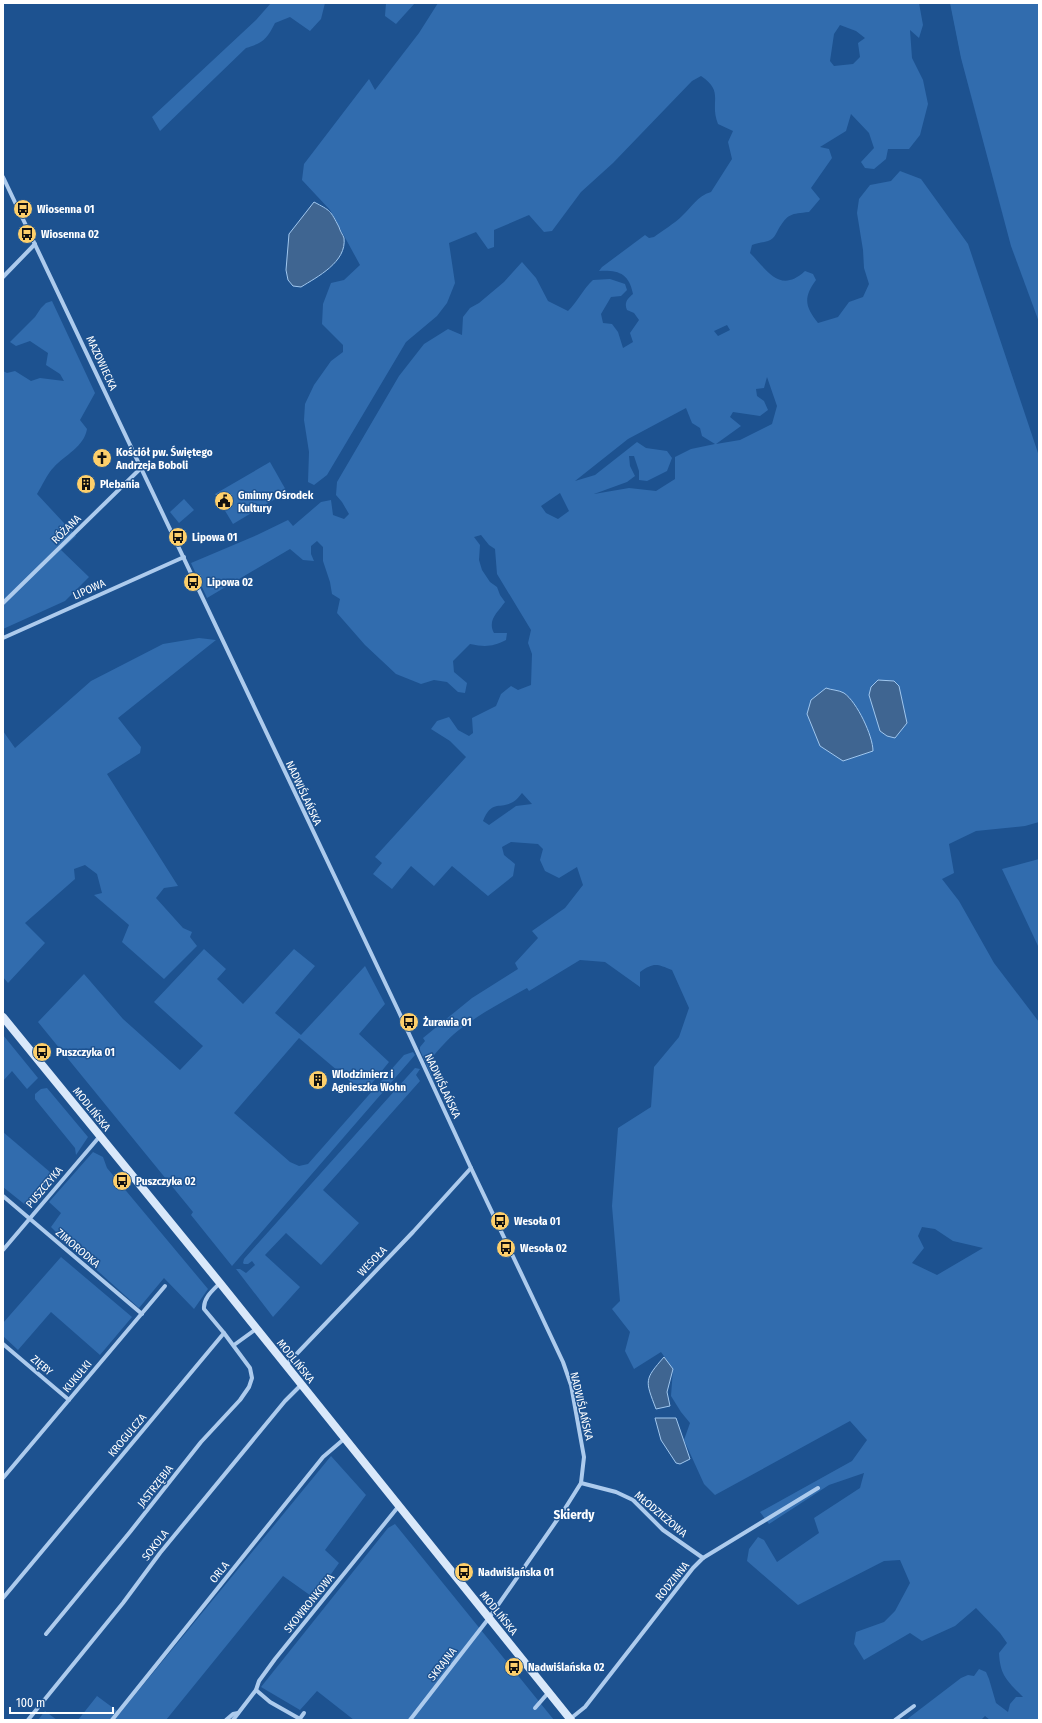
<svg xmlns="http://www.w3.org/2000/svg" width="1042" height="1723" viewBox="0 0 1042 1723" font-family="'Fira Sans Condensed',sans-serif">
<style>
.green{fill:#316cae;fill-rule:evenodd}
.water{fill:#3f6591;stroke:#a0c7ef}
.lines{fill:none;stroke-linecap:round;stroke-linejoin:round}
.minor{stroke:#adcbed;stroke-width:4}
.secondary{stroke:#d9e8fa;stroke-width:8}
.labels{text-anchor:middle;stroke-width:3;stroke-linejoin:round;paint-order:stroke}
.poi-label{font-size:11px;font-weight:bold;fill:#fff;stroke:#1d5290;text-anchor:start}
.street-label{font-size:11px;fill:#fff;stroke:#1d5290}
.quarter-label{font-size:13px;font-weight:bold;fill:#fff;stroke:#1d5290}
</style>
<rect width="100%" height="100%" fill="#1d5290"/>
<g class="green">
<path d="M271,3H325L321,19L310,31L290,17L275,23C267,39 263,43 246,48L160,131L152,117L256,20Z"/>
<polygon points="386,3 415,3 396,24 385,16"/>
<path d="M438,3H919L923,25L919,38L910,30L912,58L923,80L928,104L920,135L909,149H888L886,159L874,169L865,168L861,162L874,148L869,133L851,114L846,131L820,147L829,149L832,158L811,188L820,199L809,212C791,214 788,213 778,230C777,232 775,236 773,238C768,243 759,242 752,245L750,253C768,271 780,294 805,271L813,274L816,280C803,298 805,306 818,323L838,317L849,302L863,297L869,284L864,268L863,250L857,213L859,199L870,185L891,181L900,171L921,179L968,244L1039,456V822L1025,826L976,831L949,844L954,873L942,879L959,901L994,963L1039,1022V1720H990L985,1716L981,1720H906L961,1678L968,1675L974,1676L979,1669L986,1672L989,1679L996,1703L1008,1712L1010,1704L1016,1697H1023C1007,1681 1000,1675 999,1653L1007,1643L1000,1633L976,1608L955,1626L922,1641L910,1633L864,1660L854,1644L856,1632L884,1622L895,1611L910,1583L900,1560L884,1561L798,1605L747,1561L749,1549L758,1537L764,1540L777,1562L819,1533L814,1518L860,1488L864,1473L829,1485L769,1524L760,1512L852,1461L867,1440L850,1421L715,1495L704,1484L684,1440L690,1423L681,1412L671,1396L673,1369L661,1352L634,1369L625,1351L630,1332L612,1309L620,1301L612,1206L618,1128L651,1107L654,1067L679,1037L689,1008L672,970C657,964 654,962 640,972V987L605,962L580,960L529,991L527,988C506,1000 483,1012 463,1027C450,1036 440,1048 430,1060V1070L436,1087L420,1050V1047L425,1041L423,1038L472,998L518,969L515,963L538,938L532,931L565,908L583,885L577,867L559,878L545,871L540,860L543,849L538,844L511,842L502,847L504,855L515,864L513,876L488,896L452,866L434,886L411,866L392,889L373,874L382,863L375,857L466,757L450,741L431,729L437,721L449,717L458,730L469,736L473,733L472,718L496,706L501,694L511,686L518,690L531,685L532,654L528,643L531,630L497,574L495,549L489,545L481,535L474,537L480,545L479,560L482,570L490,582L497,587L500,595L505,602C498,612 487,620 494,633H507L506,640C492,647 485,647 470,644L453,661L454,672L467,683L465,693L458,692L447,682L434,680L421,684L396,674L365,645L337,613L340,599L332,594L330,582L323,561V547L317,541L311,546V554L314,561L303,560L290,549L207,598L191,563L257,535L288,520L293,526L321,502L331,500L333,515L344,519L349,514L342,502L336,495L337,482L399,376L424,344L448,329L462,335L463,317L470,308L479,303L504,282L522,262L536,278L548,301L568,311C578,301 583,289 593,280L610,279L625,284L627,290L621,296L611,297L601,314L603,323L612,324L618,332L623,348L633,342L630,333L639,320L634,313L627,310C624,303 627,299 633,294C629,273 618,270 599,271L602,267L645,235L649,238L654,237C663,230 674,224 682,216C692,207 697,196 711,192L732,159L728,142L733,131L718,124C709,101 725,92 701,76L692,81L613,163L581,192L552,231L544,232L529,215L494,230V247L488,249L476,232L449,243L455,283L447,303L437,316L406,342L327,475L314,485L308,482L309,452L304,420L305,404L314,385L331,361L343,352V345L322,324L323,304L331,283L344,280L360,265L330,210L302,180L304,164L369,79L375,90L419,33ZM840,25L856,31L865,38L858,43L860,57L853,64L834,66L830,61L834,34ZM727,325L730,330L718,336L714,331ZM767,377L777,406L772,424L740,440L716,444L741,426L730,417L733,412L760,416L768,410L764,401L757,396L756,389L764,388ZM686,408L692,423L700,428L702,436L715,444L691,449L675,457V479L656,491L629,488L594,494L627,482L635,476L630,466L629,456H634L639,471V480L647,481L667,471L672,458L667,451L646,448L637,442L595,475L575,481L628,439ZM560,493L569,511L558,519L546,513L541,506ZM522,793L532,804L516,806L489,825L483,821C492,799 500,810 513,802C517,800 520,795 522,793ZM922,1227L935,1229L953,1241L983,1248L937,1275L912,1263L924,1248L918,1236Z"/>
<polygon points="950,3 1039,3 1039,322 1011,246 961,58"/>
<path d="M52,301L95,393L80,420L87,429C84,447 65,455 54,467C47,474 42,486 37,494L76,536L61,550L89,577L65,601L3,629V371L7,373L15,371L31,381L40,378L64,381L60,374L46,365L48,353L30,341L16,346L10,342L35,317L41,308L46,303Z"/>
<polygon points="270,462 287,492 233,524 215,494"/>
<polygon points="184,499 194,510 179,523 170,512"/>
<polygon points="199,638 216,640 118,718 141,747 140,753 107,774 178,886 164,888 156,898 183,928 192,932 190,937 197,946 164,979 122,942 129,925 94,895 102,893 97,874 85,865 74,869 75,879 25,923 45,943 8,983 3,977 3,731 15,748 91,681 163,644"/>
<polygon points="1039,859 1039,948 1002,869"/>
<polygon points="204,949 226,969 217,979 243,1004 294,949 315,966 275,1013 301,1035 365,966 385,1004 359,1034 389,1062 364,1093 299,1038 234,1113 290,1162 299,1166 308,1164 404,1055 413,1052 415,1055 232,1266 191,1215 193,1212 38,1022 84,974 123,1019 180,1070 203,1046 154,1002"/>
<polygon points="3,1035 38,1078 27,1089 12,1071 3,1081"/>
<polygon points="415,1068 420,1069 416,1075 420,1081 323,1190 359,1223 321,1265 286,1233 265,1255 300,1287 273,1317 236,1269 240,1269 246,1273 255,1265 252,1261 248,1264 244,1264 243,1263 244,1259"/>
<polygon points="47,1088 88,1137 76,1155 75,1148 35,1099 35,1094 41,1089"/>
<polygon points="3,1132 57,1178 42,1196 28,1207 3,1187"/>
<polygon points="93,1152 103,1157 107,1168 208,1289 194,1309 164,1278 139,1308 71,1247 51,1227 61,1213 49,1202"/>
<polygon points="61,1257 132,1317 100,1355 51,1312 18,1350 3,1336 3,1323"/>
<polygon points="331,1456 366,1495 325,1550 339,1563 314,1598 283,1576 166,1720 78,1720 97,1696 120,1713"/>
<polygon points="395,1524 554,1720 354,1720 317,1691 300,1710 261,1687 388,1528"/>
<polygon points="45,1711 57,1720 38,1720"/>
</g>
<g class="water">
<path d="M314,202C331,211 330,210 339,227C340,231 343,235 344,238C347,262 317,277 301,287L293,286L288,280L286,270L289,234Z"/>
<polygon points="878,680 894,681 899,686 907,723 895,738 887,736 880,731 869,695 871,687"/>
<path d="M826,688C831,690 839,690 844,693C857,702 873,736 873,751L843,761L820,746L807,714L811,700Z"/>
<path d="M664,1357L673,1369L667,1392L670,1406L656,1409C645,1380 644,1380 664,1357Z"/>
<polygon points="655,1418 676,1418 690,1459 680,1464 676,1463 661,1440"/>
</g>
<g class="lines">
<g class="minor">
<polyline points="3,177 398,1010 471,1168 539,1311 563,1362 571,1385 584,1457 581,1483 564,1510 489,1618 410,1720"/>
<polyline points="3,277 35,244"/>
<polyline points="3,603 141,468"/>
<polyline points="3,638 184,557"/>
<polyline points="3,1196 142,1314"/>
<polyline points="3,1250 100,1136"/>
<polyline points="3,1344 69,1400"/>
<polyline points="234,1345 256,1329"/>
<polyline points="286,1365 413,1232 471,1168"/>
<polyline points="3,1478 165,1286"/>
<polyline points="581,1483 616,1492 633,1500 663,1530 703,1558"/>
<path d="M3,1598L224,1333L204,1309C203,1298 213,1290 220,1283"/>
<polyline points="46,1634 130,1532 201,1442 240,1400 249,1387 252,1378 250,1368 224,1333"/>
<polyline points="256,1690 270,1702 300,1719"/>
<polyline points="535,1708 548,1693"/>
<polyline points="570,1719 585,1707 693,1568 703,1558 818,1488"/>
<polyline points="28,1720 123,1603 160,1553 285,1401 301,1385"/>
<polyline points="112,1720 323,1457 344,1439"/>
<polyline points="226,1720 233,1714 238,1713"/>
<polyline points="233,1720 256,1690 259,1681 275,1659 398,1507"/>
<polyline points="299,1720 304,1713"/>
<polyline points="895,1720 914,1706"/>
</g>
<polyline class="secondary" points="3,1017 220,1283 571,1720"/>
</g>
<defs>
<g id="bus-disc" transform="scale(1)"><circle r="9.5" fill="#fdcf6b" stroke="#1d5290"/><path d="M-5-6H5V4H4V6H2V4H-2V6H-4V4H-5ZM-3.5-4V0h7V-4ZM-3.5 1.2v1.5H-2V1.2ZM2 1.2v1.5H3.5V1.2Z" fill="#111"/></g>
<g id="church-disc" transform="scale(1)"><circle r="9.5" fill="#fdcf6b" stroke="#1d5290"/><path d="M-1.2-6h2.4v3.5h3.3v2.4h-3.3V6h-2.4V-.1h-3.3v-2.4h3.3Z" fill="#111"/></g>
<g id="building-disc" transform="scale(1)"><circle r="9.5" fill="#fdcf6b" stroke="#1d5290"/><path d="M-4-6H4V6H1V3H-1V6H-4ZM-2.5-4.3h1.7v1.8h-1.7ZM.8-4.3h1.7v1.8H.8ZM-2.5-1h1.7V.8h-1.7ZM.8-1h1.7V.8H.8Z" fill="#111"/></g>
<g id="civic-disc" transform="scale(1)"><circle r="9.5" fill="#fdcf6b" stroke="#1d5290"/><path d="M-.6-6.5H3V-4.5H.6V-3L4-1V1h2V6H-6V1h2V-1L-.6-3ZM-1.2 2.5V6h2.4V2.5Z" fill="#111"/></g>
</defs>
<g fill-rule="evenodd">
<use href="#bus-disc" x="23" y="209"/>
<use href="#bus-disc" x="27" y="234"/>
<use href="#church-disc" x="102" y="458"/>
<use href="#building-disc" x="86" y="484"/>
<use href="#civic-disc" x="224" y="501"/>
<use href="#bus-disc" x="178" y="537"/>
<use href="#bus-disc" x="193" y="582"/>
<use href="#bus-disc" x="409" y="1022"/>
<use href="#bus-disc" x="42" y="1052"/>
<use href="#building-disc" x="318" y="1080"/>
<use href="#bus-disc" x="122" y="1181"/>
<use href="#bus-disc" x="500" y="1221"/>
<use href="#bus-disc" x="506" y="1248"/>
<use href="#bus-disc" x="464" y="1572"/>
<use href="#bus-disc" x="514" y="1667"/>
</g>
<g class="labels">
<g class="poi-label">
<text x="37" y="213">Wiosenna 01</text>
<text x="41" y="238">Wiosenna 02</text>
<text x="116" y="456">Kościół pw. Świętego<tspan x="116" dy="13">Andrzeja Boboli</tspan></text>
<text x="100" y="488">Plebania</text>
<text x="238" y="499">Gminny Ośrodek<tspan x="238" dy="13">Kultury</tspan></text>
<text x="192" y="541">Lipowa 01</text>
<text x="207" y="586">Lipowa 02</text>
<text x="423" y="1026">Żurawia 01</text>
<text x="56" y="1056">Puszczyka 01</text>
<text x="332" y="1078">Wlodzimierz i<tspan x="332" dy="13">Agnieszka Wohn</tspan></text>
<text x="136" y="1185">Puszczyka 02</text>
<text x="514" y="1225">Wesoła 01</text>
<text x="520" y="1252">Wesoła 02</text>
<text x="478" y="1576">Nadwiślańska 01</text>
<text x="528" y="1671">Nadwiślańska 02</text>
</g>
<g class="street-label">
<text transform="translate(102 363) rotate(65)" y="4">MAZOWIECKA</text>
<text transform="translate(66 529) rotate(-45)" y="4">RÓŻANA</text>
<text transform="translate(89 589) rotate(-24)" y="4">LIPOWA</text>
<text transform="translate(304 793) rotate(65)" y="4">NADWIŚLAŃSKA</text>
<text transform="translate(443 1086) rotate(65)" y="4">NADWIŚLAŃSKA</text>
<text transform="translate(92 1109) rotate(51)" y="4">MODLIŃSKA</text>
<text transform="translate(44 1187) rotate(-50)" y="4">PUSZCZYKA</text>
<text transform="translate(78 1248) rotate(40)" y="4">ZIMORODKA</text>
<text transform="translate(372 1261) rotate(-46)" y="4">WESOŁA</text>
<text transform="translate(296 1361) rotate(51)" y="4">MODLIŃSKA</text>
<text transform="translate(42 1365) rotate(40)" y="4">ZIĘBY</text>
<text transform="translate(77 1376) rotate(-50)" y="4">KUKUŁKI</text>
<text transform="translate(582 1406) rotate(77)" y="4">NADWIŚLAŃSKA</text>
<text transform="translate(127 1435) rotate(-50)" y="4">KROGULCZA</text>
<text transform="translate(155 1486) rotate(-52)" y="4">JASTRZĘBIA</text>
<text transform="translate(661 1514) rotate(40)" y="4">MŁODZIEŻOWA</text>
<text transform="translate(155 1545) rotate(-52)" y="4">SOKOLA</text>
<text transform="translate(219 1572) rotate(-51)" y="4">ORLA</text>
<text transform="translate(672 1581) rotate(-51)" y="4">RODZINNA</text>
<text transform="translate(309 1603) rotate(-51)" y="4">SKOWRONKOWA</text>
<text transform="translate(499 1613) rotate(51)" y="4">MODLIŃSKA</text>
<text transform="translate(442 1664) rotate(-52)" y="4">SKRAJNA</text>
</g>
<g class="quarter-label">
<text x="574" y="1519">Skierdy</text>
</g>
</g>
<rect width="1042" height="1723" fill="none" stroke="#ffffff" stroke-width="8"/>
<path d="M10 1707v6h103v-6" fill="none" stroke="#ffffff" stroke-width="2"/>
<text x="16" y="1707" font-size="12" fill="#ffffff" stroke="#1d5290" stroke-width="3" paint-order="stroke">100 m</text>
</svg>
